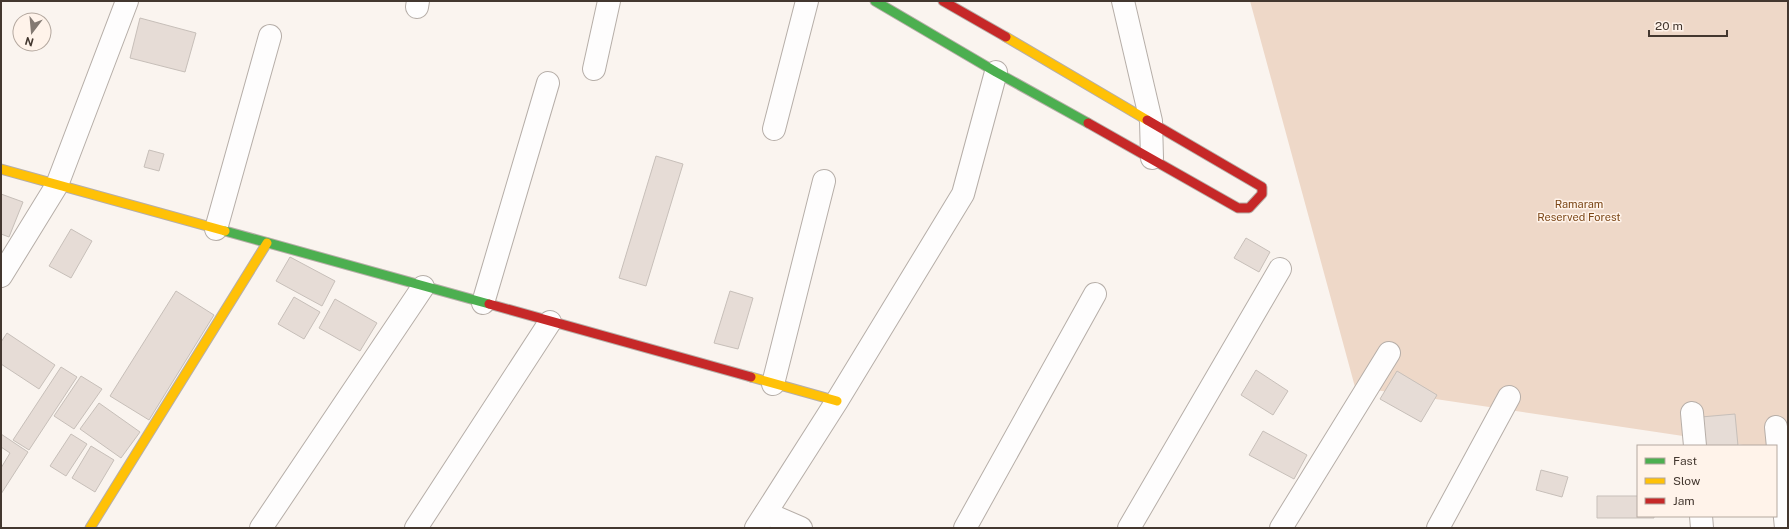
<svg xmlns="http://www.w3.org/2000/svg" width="1789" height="529" viewBox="0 0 1789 529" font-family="'Public Sans',sans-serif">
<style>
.green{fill:#eed8c8}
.building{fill:#e6dcd6;stroke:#c7bfb9}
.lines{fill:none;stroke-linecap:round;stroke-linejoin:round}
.street-casing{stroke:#b6aea8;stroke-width:24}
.fast-casing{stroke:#b6aea8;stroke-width:11}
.slow-casing{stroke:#b6aea8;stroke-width:11}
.jam-casing{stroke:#b6aea8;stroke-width:11}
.street{stroke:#fefdfd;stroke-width:22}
.fast{stroke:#4caf50;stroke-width:9}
.slow{stroke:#ffc107;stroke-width:9}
.jam{stroke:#c62828;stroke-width:9}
.labels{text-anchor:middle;stroke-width:3;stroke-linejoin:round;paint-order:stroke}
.park-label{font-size:11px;fill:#7b4616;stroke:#fff3ea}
</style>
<rect width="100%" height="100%" fill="#faf4ef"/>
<polygon class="green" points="1250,1 1788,1 1788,452 1776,446 1750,446 1355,387"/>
<g class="building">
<polygon points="140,18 196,33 185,72 130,58"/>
<polygon points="149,150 164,154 159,171 144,167"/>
<polygon points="656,156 683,164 646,286 619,278"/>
<polygon points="1,194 23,202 9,237 1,234"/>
<polygon points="71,229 92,241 71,278 49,266"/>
<polygon points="1246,238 1270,252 1259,272 1234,258"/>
<polygon points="290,257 335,281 322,306 276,281"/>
<polygon points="176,291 214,315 149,420 110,396"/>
<polygon points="730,291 753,298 738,349 714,343"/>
<polygon points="294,297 320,312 304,339 278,324"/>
<polygon points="335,299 377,323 360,351 319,328"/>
<polygon points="7,333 55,365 39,389 1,364 1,342"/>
<polygon points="61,367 77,377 29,450 13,440"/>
<polygon points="1256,370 1288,391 1273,415 1241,395"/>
<polygon points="1397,371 1437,395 1421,422 1380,399"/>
<polygon points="81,376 102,389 74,429 54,416"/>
<polygon points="99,403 140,432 121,458 80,429"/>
<polygon points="1735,414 1738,446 1704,446 1701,417"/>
<polygon points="1263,431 1307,455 1294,479 1249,455"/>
<polygon points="1,434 28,452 1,494 1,468 10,453 1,447"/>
<polygon points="71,434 87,444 66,476 50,466"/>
<polygon points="91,446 114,460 95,492 72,478"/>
<polygon points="1541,470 1568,477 1562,497 1536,490"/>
<polygon points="1597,496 1638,496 1638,516 1654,516 1654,518 1597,518"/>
</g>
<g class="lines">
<g class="street-casing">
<g id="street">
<polyline points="1123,1 1151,121 1152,158"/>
<polyline points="417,7 418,1"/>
<polyline points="594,69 609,1"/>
<polyline points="774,129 807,1"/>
<polyline points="216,229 270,36"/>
<polyline points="1,276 57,185 127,1"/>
<polyline points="483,303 548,83"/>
<polyline points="773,384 824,181"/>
<polyline points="1692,413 1695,446"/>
<polyline points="1776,427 1786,528"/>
<polyline points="766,513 801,528"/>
<polyline points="1701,516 1702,528"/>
<polyline points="261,528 423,287"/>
<polyline points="416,528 550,322"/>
<polyline points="756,528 837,401 963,194 996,72"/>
<polyline points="965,528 1095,294"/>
<polyline points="1129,528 1280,269"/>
<polyline points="1281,528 1389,353"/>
<polyline points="1438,528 1509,397"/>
</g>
</g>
<g class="fast-casing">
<g id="fast">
<polyline points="875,1 996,72 1088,123"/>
<polyline points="225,231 489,304"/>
</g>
</g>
<g class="slow-casing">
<g id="slow">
<polyline points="1006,37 1147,120"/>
<polyline points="1,169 225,231"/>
<polyline points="751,377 837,401"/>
<polyline points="90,528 267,243"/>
</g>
</g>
<g class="jam-casing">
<g id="jam">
<polyline points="943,1 1006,37"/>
<polyline points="1088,123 1238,208 1249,208 1262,194 1262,187 1147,120"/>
<polyline points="489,304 751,377"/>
</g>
</g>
<use href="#street" class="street"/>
<use href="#fast" class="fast"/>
<use href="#slow" class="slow"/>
<use href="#jam" class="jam"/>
</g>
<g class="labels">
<g class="park-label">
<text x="1579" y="208">Ramaram<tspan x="1579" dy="13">Reserved Forest</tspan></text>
</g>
</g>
<rect width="1789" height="529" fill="none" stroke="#43372f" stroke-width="4"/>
<rect x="1637" y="445" width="140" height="72" fill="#fff3ea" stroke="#b4a89f"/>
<rect x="1645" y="458" width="20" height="6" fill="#4caf50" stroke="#b4a89f"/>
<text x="1673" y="465" font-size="12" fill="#43372f">Fast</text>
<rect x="1645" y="478" width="20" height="6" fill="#ffc107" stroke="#b4a89f"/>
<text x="1673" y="485" font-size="12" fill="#43372f">Slow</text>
<rect x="1645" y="498" width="20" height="6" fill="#c62828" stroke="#b4a89f"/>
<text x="1673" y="505" font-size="12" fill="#43372f">Jam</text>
<g transform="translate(32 32) rotate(196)"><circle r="19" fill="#fff3ea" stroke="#b4a89f"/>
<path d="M0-3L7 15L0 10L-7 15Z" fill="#837972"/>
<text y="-6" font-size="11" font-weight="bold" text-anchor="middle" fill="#43372f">N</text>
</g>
<path d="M1649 30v6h78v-6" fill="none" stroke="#43372f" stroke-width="2"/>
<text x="1655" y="30" font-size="12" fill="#43372f" stroke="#fff3ea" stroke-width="3" paint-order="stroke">20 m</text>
</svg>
